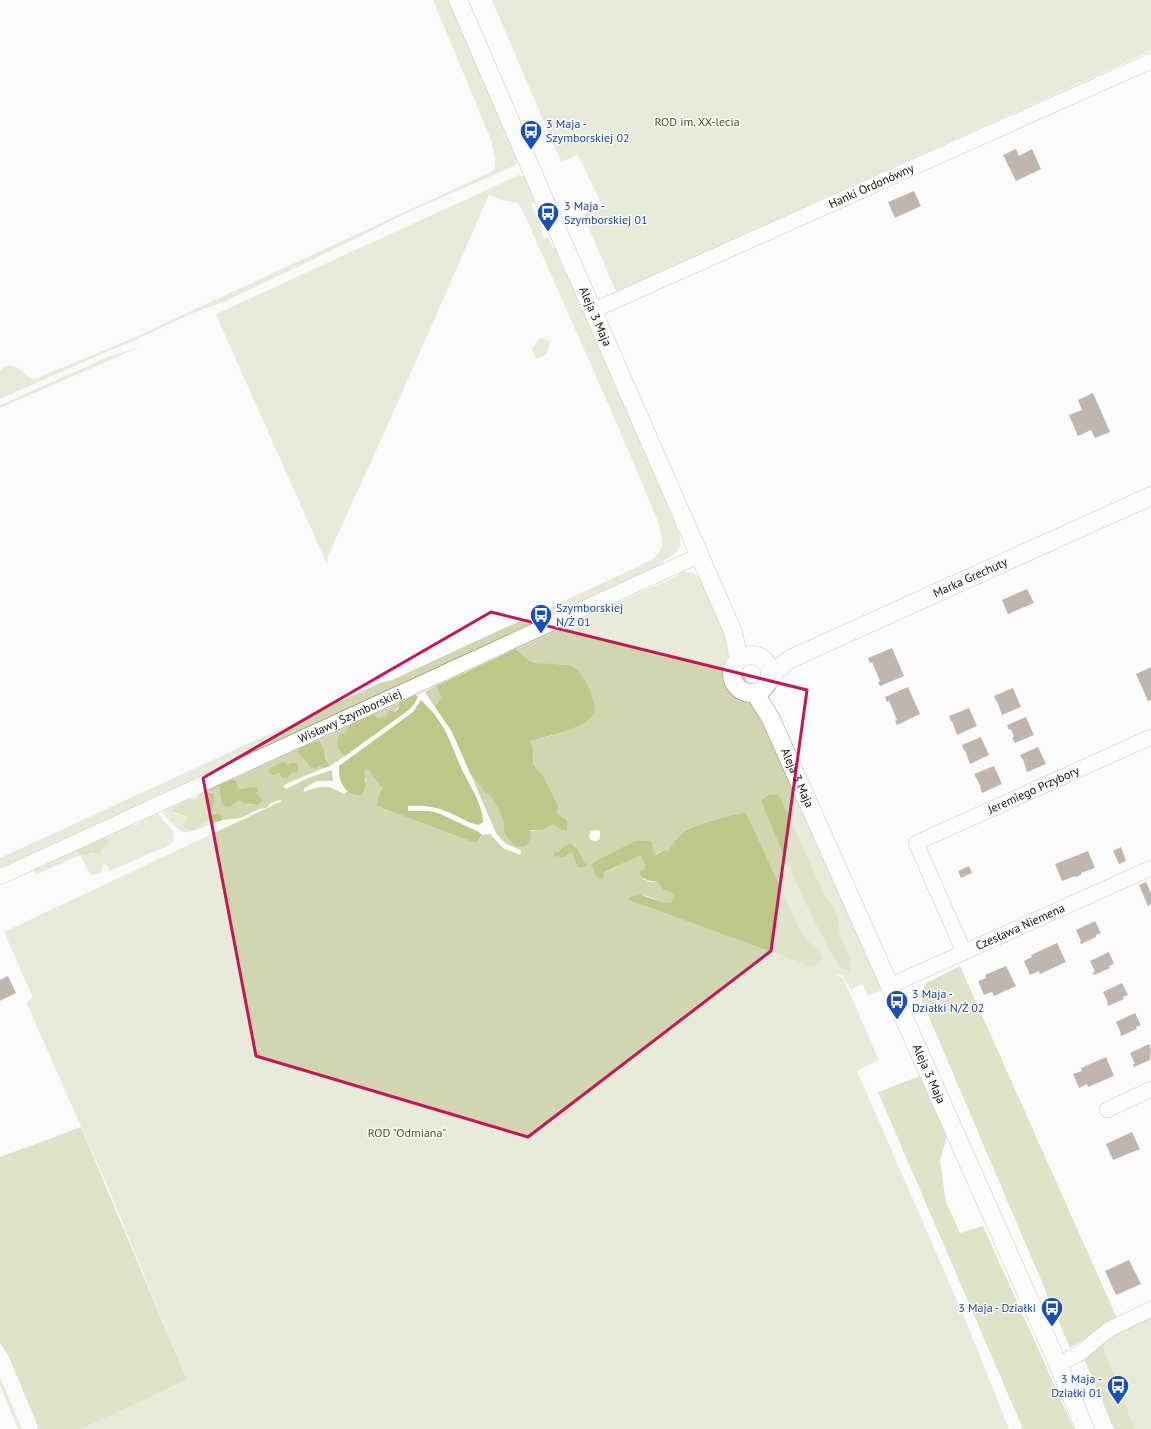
<svg xmlns="http://www.w3.org/2000/svg" width="1151" height="1429" viewBox="0 0 1151 1429" font-family="'PT Sans',sans-serif">
<style>
.green{fill:#d1d6b1;fill-rule:evenodd}
.forest{fill:#bec68a}
.building{fill:#78624f}
.lines{fill:none;stroke-linecap:round;stroke-linejoin:round}
.minor-casing{stroke:#9b8170;stroke-width:16}
.tertiary-casing{stroke:#9b8170;stroke-width:19}
.minor{stroke:#fff;stroke-width:15}
.tertiary{stroke:#fff;stroke-width:18}
.marked{fill:none;stroke:#c2185b;stroke-width:3;stroke-linejoin:round}
.labels{text-anchor:middle;stroke-width:3;stroke-linejoin:round;paint-order:stroke}
.park-label{font-size:12px;fill:#4e540f;stroke:#fbfbfb}
.transit-label{font-size:12px;fill:#164399;stroke:#fbfbfb;text-anchor:start}
.street-label{font-size:12px;fill:#180f09;stroke:#fbfbfb}
</style>
<rect width="100%" height="100%" fill="#fbfbfb"/>
<g class="green">
<path d="M433,0H451L518,157L517,162L514,166L411,211L306,263L223,302L195,312L133,341L106,352L0,399V370C17,356 21,377 35,379L131,339L493,171C498,162 493,150 491,140Z"/>
<polygon points="492,0 1151,0 1151,51 616,292 583,214 602,205 578,155 561,162"/>
<path d="M519,175L528,178L538,201L531,204L543,231L541,232L544,239L548,237L553,248L557,246L677,520L674,521C683,541 685,550 663,561L665,565L0,869V858L380,683L392,680L635,568C642,564 654,560 659,553C666,544 659,524 655,514L617,424L523,211L518,203L505,201L489,195L390,420L328,556L327,564L217,317L216,314Z"/>
<path d="M542,338L549,341C549,352 547,358 535,358L532,349L538,340Z"/>
<polygon points="142,346 0,408 0,405 108,357"/>
<path d="M680,571L693,573L702,578L819,843L882,990L868,996L862,984L852,989L853,993L843,976L836,973L837,975L843,978L879,1060L857,1071L966,1321L1009,1429H81L187,1380L107,1185L26,1002L33,998L4,932L282,801L280,800L271,803L266,808L259,809L241,818L223,820L221,814L217,813L208,816L206,812L211,792L206,791L219,785L221,801L233,805L239,799L249,805L252,804L255,805L258,796L255,792H258L259,790L257,787C250,785 244,790 237,788V782L233,779L298,749L297,752C301,758 307,762 311,768L315,769L319,766L324,768L288,783L283,786L286,789L308,778L332,770L333,781H317L304,788V791L301,793C320,786 326,783 344,794L347,791L348,792L366,781L364,777L365,771L367,770L370,772L382,788L378,798L377,806L480,839L482,835L490,834L503,848L520,855L521,850L506,844L496,833L470,773L485,793L491,797L500,812L504,823L505,832L543,830L554,824L558,805L543,775L538,771L533,763V749L531,741C549,736 604,726 593,699C591,693 563,670 557,664C537,665 530,665 516,649L679,575L678,573ZM278,764L288,765L292,772L287,779L282,778L279,773L270,769ZM768,795L826,898C840,913 837,917 840,935C841,943 846,952 850,959L817,924L762,804V799ZM746,812L800,930L811,944L821,953L721,933L630,900C634,898 641,895 646,896C655,898 661,904 671,903L673,895L670,892L663,890L657,881L651,882L643,879L645,865L641,854L611,870L602,873L595,872L594,868L635,841L653,851L655,855L664,850L668,851C672,845 676,838 681,834C693,824 731,815 746,812ZM596,830L600,831V839L596,841L591,840C589,837 589,835 591,831ZM579,851L584,862L587,865L577,866L572,852H555Z"/>
<polygon points="436,686 441,697 435,707 425,692"/>
<path d="M399,703C398,713 387,717 377,718L374,714Z"/>
<polygon points="348,726 348,732 339,751 345,756 330,766 318,740"/>
<path d="M181,802L179,806L176,807L174,813L187,817L191,831L205,822L208,821L211,824C182,835 184,838 163,813V810Z"/>
<path d="M158,814C162,821 174,828 174,837C175,847 153,851 146,855C134,861 122,866 109,871L108,866L105,864L103,865L101,873L92,875L90,874L81,857L78,856L37,874L34,872V869L77,850V853C85,857 89,852 96,854L109,840L104,838L132,825H137L140,821L153,815L154,816Z"/>
<polygon points="1151,1317 1151,1429 1135,1429 1100,1340"/>
<polygon points="0,1377 22,1429 18,1429 0,1385"/>
</g>
<g class="forest">
<path d="M516,649C535,670 540,661 563,665C566,665 570,665 572,667C582,672 586,682 590,691C592,696 595,703 595,709C593,728 546,736 531,741L533,749V763L538,771L543,775L558,805L557,814L567,821V831L558,828L554,824L543,830H530L531,837L527,845L522,847L516,846L510,841L504,832V823L500,812L491,797L485,793L470,773L452,732L435,707L441,697L436,686Z"/>
<path d="M415,695L418,696L415,703L410,709L345,756C337,750 336,745 339,735L347,732L348,726L374,714L377,718L387,716L388,712L391,711L395,712L398,709L399,703Z"/>
<path d="M421,700C428,707 436,715 441,724C449,736 453,749 459,763C466,780 483,803 483,822L479,825C467,823 459,816 448,812C434,806 422,805 408,806V811H429L438,813L479,832L482,835L476,843L377,806L378,798L382,788L370,772L367,770L365,771C363,783 369,782 362,795C345,797 338,781 339,766L413,712Z"/>
<path d="M318,740L322,745L326,759L330,766L324,768L319,766L315,769L311,768C307,762 301,758 297,752L298,749Z"/>
<path d="M284,762L288,765L292,763H297L298,767V771L295,773L292,772L287,779L282,778L279,773L274,775L269,773L268,771C272,766 278,764 284,762Z"/>
<path d="M233,779L237,782V788C244,790 250,785 257,787L259,790L258,792L256,793L263,800L258,805C251,804 245,805 239,800L230,807L224,806L221,801L219,785Z"/>
<path d="M206,791L214,794C214,800 214,804 212,810L206,812L208,816L217,813L221,814L223,820L211,824L208,821L205,822L192,831L185,828L183,824L188,818L187,817L172,811L173,808L178,806C183,798 189,800 196,798L199,794Z"/>
<path d="M774,794L779,796L826,898L834,907L838,918L840,936L850,959L851,968L849,971L840,968C809,916 786,859 762,804V799L768,795Z"/>
<path d="M746,812L800,930L811,944L821,953L823,960L814,967L629,900L632,896L638,894L662,902L671,903L673,895L670,892L663,890L657,881C650,882 645,880 640,875V872L644,870L645,865L641,855L603,873L604,876L602,879L600,880L598,877L595,875L592,865L594,862L635,841H650C654,846 652,851 656,855L664,850L668,851C672,845 676,838 681,834C693,824 731,815 746,812Z"/>
<polygon points="104,838 109,840 107,846 102,848 100,854 91,853 87,856 77,853 77,850"/>
<polygon points="570,843 579,851 584,862 588,865 580,868 577,866 572,852 564,857 553,856 555,852 559,852 562,848"/>
<polygon points="960,966 1117,1318 1070,1348 920,996 926,983"/>
<polygon points="920,1076 947,1136 940,1161 946,1202 960,1233 983,1226 1074,1429 1023,1429 878,1092"/>
<polygon points="81,1127 187,1380 81,1429 39,1429 8,1355 0,1343 0,1157"/>
<polygon points="1100,1340 1135,1429 1114,1429 1084,1359"/>
</g>
<g class="building">
<polygon points="1016,149 1019,156 1032,149 1041,169 1016,181 1003,155"/>
<polygon points="914,191 921,206 895,218 888,202"/>
<polygon points="1093,393 1110,432 1095,438 1091,430 1078,436 1069,415 1082,410 1078,400"/>
<polygon points="1027,589 1034,603 1008,614 1002,600"/>
<polygon points="892,648 904,676 880,686 878,682 880,681 872,662 870,663 868,658"/>
<polygon points="1151,667 1151,700 1148,701 1136,674"/>
<polygon points="908,687 920,714 897,725 895,721 897,720 889,701 887,702 885,697"/>
<polygon points="1013,688 1021,707 1002,715 997,701 996,701 994,696"/>
<polygon points="969,708 977,726 957,735 952,721 951,722 949,716"/>
<polygon points="1026,717 1034,735 1015,743 1012,738 1014,737 1011,729 1009,730 1007,725"/>
<polygon points="981,737 989,755 970,764 965,750 964,751 962,745"/>
<polygon points="1038,747 1046,764 1027,772 1023,759 1022,759 1020,755"/>
<polygon points="994,766 1002,784 982,793 980,787 981,787 974,774"/>
<polygon points="1121,847 1126,861 1119,864 1113,851"/>
<polygon points="1088,851 1095,868 1081,873 1081,875 1076,877 1075,876 1062,881 1055,864"/>
<polygon points="969,866 972,873 961,878 958,871"/>
<polygon points="1146,882 1151,893 1151,904 1148,906 1139,885"/>
<polygon points="1095,921 1101,933 1096,935 1096,937 1081,944 1080,942 1081,941 1076,930"/>
<polygon points="1057,943 1066,962 1040,974 1039,971 1030,975 1024,961 1032,957 1031,955"/>
<polygon points="1109,952 1114,964 1109,966 1110,968 1094,975 1093,972 1095,972 1090,961"/>
<polygon points="1006,966 1016,986 994,996 992,992 984,995 978,981 986,978 985,975"/>
<polygon points="8,976 16,993 0,1001 0,980"/>
<polygon points="1122,983 1128,995 1123,997 1124,999 1108,1006 1107,1003 1108,1003 1103,992"/>
<polygon points="1135,1013 1141,1025 1136,1027 1137,1029 1121,1036 1120,1034 1121,1033 1116,1022"/>
<polygon points="1149,1044 1151,1049 1150,1060 1134,1067 1133,1064 1135,1064 1130,1053"/>
<polygon points="1106,1057 1114,1076 1088,1087 1087,1084 1079,1088 1073,1074 1082,1071 1081,1068"/>
<polygon points="1132,1132 1140,1149 1113,1160 1106,1144"/>
<polygon points="1129,1260 1141,1284 1116,1295 1105,1271"/>
</g>
<g class="lines">
<g class="minor-casing">
<g id="minor">
<path id="s1" d="M592,311L1151,61"/>
<path id="s2" d="M0,877L700,555"/>
<path id="s3" d="M964,952L916,843L1151,737"/>
<path id="s4" d="M889,986L1151,868"/>
<polyline points="1107,1110 1151,1089"/>
<polyline points="1058,1364 1079,1354 1108,1330 1151,1309"/>
</g>
</g>
<g class="tertiary-casing">
<g id="tertiary">
<path id="s5" d="M458,0L557,229L733,632L739,659"/>
<circle cx="751" cy="674" r="19"/>
<path id="s6" d="M770,676L790,659L1151,496"/>
<path id="s7" d="M755,693L771,719L1058,1364L1085,1429"/>
</g>
</g>
<use href="#minor" class="minor"/>
<use href="#tertiary" class="tertiary"/>
</g>
<path d="M0 0H1151V1429H0ZM491,612L807,690L771,951L528,1137L256,1056L203,778Z" fill="#fbfbfb" fill-opacity=".55" fill-rule="evenodd"/>
<path class="marked" d="M491,612L807,690L771,951L528,1137L256,1056L203,778Z"/>
<defs>
<g id="bus-pin" transform="scale(1.15)"><path d="M0 17L-7.5 6A9.5 9.5 0 1 1 7.5 6Z" fill="#1a4fb4" stroke="#fbfbfb"/><path d="M-5-6H5V4H4V6H2V4H-2V6H-4V4H-5ZM-3.5-4V0h7V-4ZM-3.5 1.2v1.5H-2V1.2ZM2 1.2v1.5H3.5V1.2Z" fill="#fff"/></g>
</defs>
<g fill-rule="evenodd">
<use href="#bus-pin" x="531" y="131"/>
<use href="#bus-pin" x="548" y="213"/>
<use href="#bus-pin" x="541" y="615"/>
<use href="#bus-pin" x="897" y="1001"/>
<use href="#bus-pin" x="1052" y="1308"/>
<use href="#bus-pin" x="1118" y="1386"/>
</g>
<g class="labels">
<g class="park-label">
<text x="697" y="126">ROD im. XX-lecia</text>
<text x="407" y="1137">ROD "Odmiana"</text>
</g>
<g class="transit-label">
<text x="546" y="128">3 Maja -<tspan x="546" dy="14">Szymborskiej 02</tspan></text>
<text x="564" y="210">3 Maja -<tspan x="564" dy="14">Szymborskiej 01</tspan></text>
<text x="556" y="612">Szymborskiej<tspan x="556" dy="14">N/Ż 01</tspan></text>
<text x="912" y="998">3 Maja -<tspan x="912" dy="14">Działki N/Ż 02</tspan></text>
<text x="1036" y="1312" text-anchor="end">3 Maja - Działki</text>
<text x="1102" y="1383" text-anchor="end">3 Maja -<tspan x="1102" dy="14">Działki 01</tspan></text>
</g>
<g class="street-label">
<text dy="4" stroke="none"><textPath href="#s1" startOffset="306">Hanki Ordonówny</textPath></text>
<text dy="4" stroke="none"><textPath href="#s5" startOffset="345">Aleja 3 Maja</textPath></text>
<text dy="4" stroke="none"><textPath href="#s6" startOffset="224">Marka Grechuty</textPath></text>
<text dy="4" stroke="none"><textPath href="#s2" startOffset="385">Wisławy Szymborskiej</textPath></text>
<text dy="4" stroke="none"><textPath href="#s7" startOffset="95">Aleja 3 Maja</textPath></text>
<text dy="4" stroke="none"><textPath href="#s3" startOffset="248">Jeremiego Przybory</textPath></text>
<text dy="4" stroke="none"><textPath href="#s4" startOffset="144">Czesława Niemena</textPath></text>
<text dy="4" stroke="none"><textPath href="#s7" startOffset="419">Aleja 3 Maja</textPath></text>
</g>
</g>
</svg>
